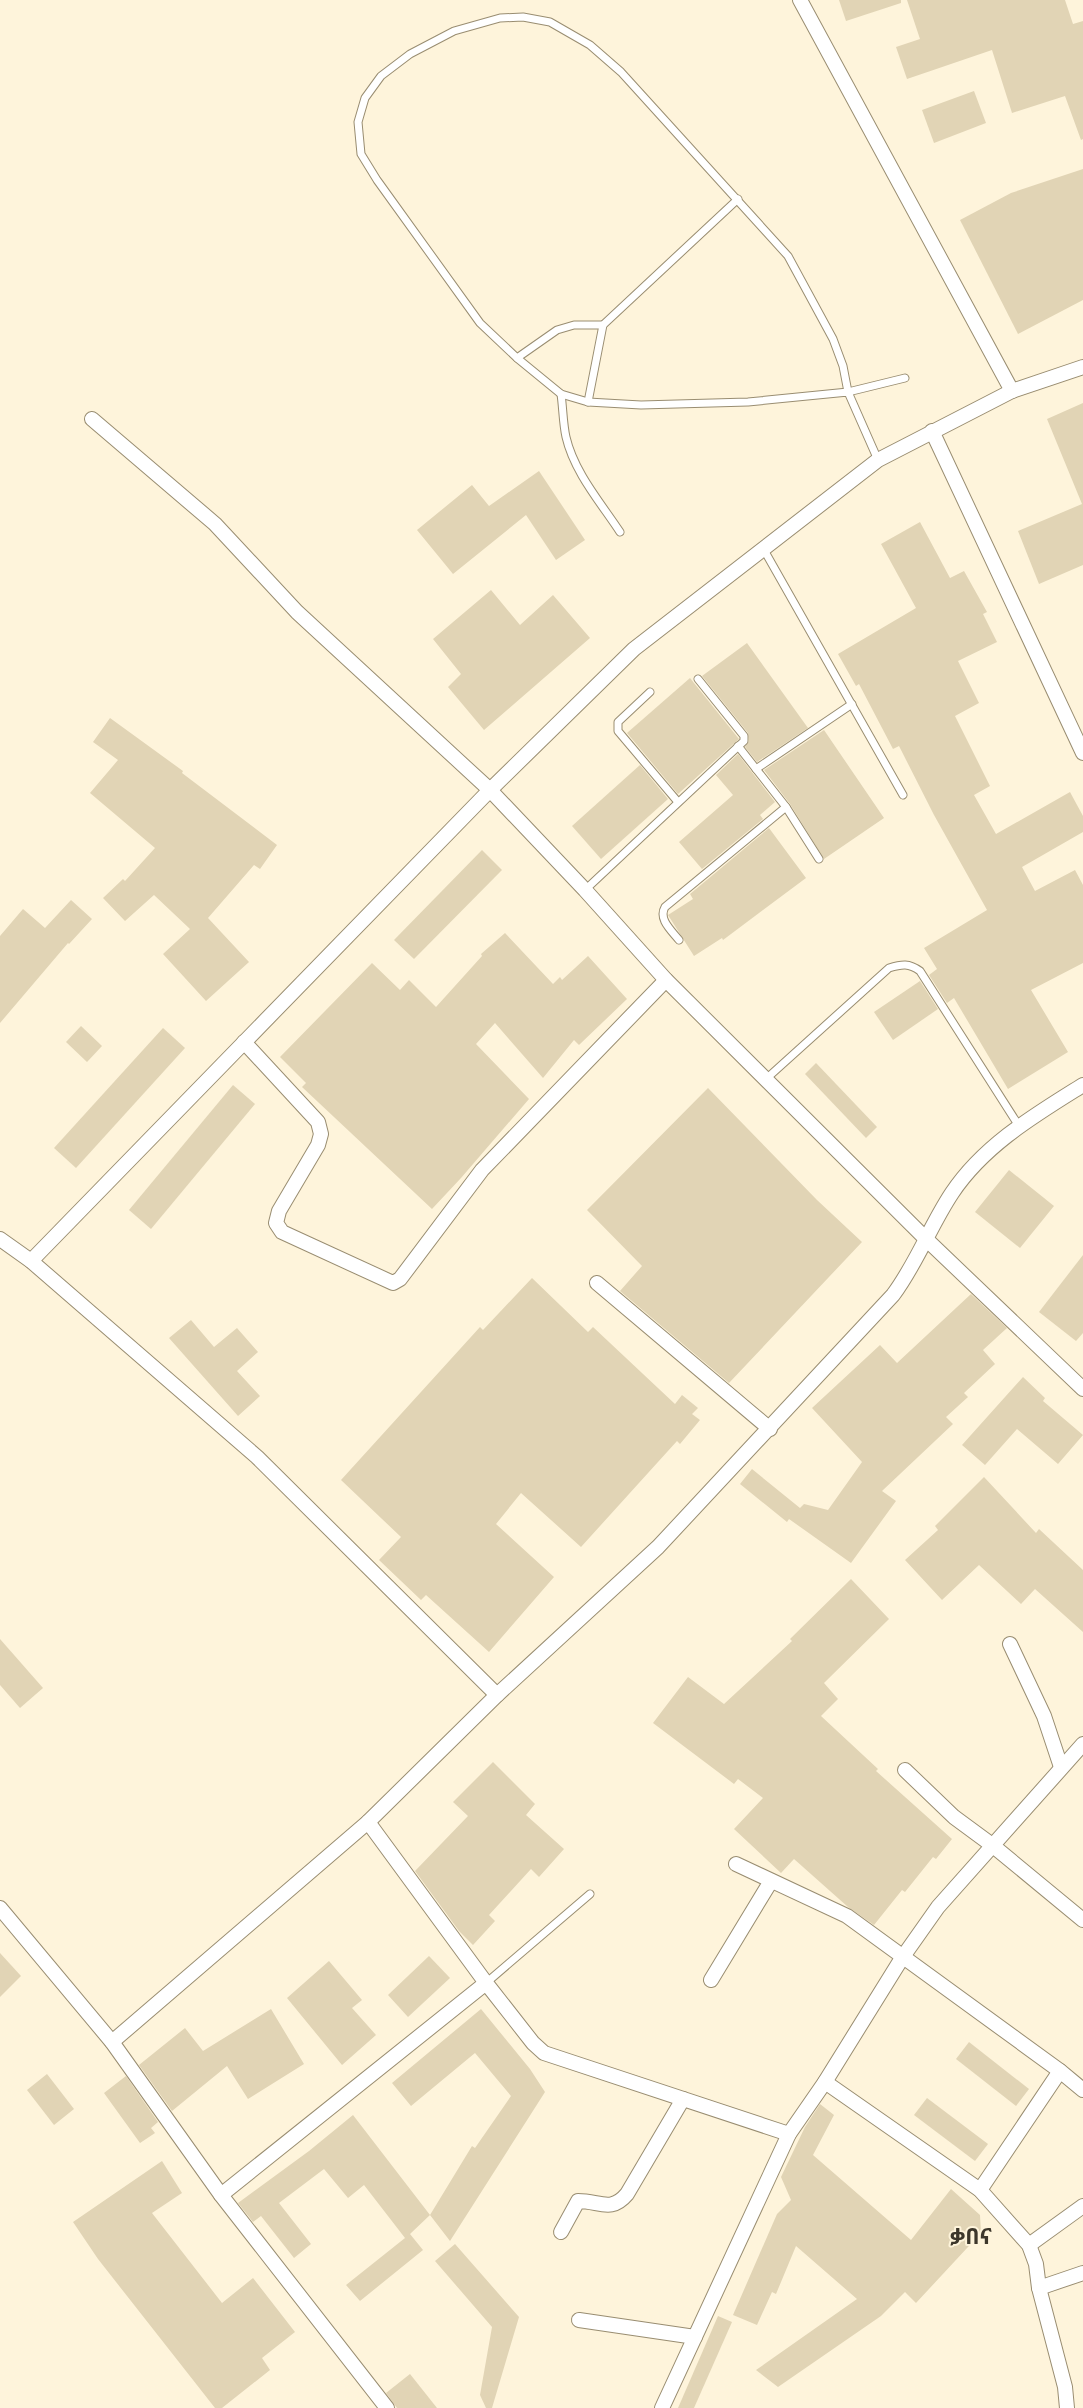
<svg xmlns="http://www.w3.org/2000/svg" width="1083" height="2408" viewBox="0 0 1083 2408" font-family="Quicksand,'Noto Sans Ethiopic',sans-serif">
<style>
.building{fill:#e1d4b5}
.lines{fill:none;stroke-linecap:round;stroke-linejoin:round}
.service-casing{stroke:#998d71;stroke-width:9}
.minor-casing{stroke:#998d71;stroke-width:16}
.service{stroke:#fff;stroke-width:7}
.minor{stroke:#fff;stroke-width:14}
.labels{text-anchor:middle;stroke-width:4;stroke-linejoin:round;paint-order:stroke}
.district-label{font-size:22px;font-weight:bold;fill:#3d372b;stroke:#fef4db}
</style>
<rect width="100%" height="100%" fill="#fef4db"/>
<g class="building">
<polygon points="839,0 901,0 901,3 846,21"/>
<polygon points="907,0 1065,0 1073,24 1083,21 1083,139 1081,140 1065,96 1012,113 992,50 907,79 896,47 920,39"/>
<polygon points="974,91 986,123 934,143 922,110"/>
<polygon points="1083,169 1083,300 1018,334 960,220 1011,193"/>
<polygon points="1083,403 1083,565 1039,584 1018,531 1082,504 1047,419"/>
<polygon points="539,471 585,540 556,560 526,515 453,574 417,530 472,485 489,506"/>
<polygon points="920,522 950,578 964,571 987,612 983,614 997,642 958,661 979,703 955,716 990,786 974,795 996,834 1070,792 1083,816 1083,832 1022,867 1035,891 1075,870 1083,885 1083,963 1031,990 1068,1052 1008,1089 954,998 947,1003 929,975 937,969 924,948 987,910 934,815 899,746 893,749 859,684 856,686 838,654 916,608 881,544"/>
<polygon points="491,590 520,625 553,595 590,638 484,730 448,687 461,674 433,639"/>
<polygon points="747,643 808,728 757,762 745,747 749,741 748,733 702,676"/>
<polygon points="690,678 739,739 678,794 627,733"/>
<polygon points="110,718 183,771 182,773 277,845 260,869 254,865 208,918 249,962 206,1001 163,954 190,929 154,895 125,921 103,898 123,879 125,881 155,848 90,793 118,760 93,742"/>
<polygon points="824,730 884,818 824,859 790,804 764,770"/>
<polygon points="738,754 775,802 760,815 763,819 702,869 679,842 733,795 716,775"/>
<polygon points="640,765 668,799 601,859 572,826"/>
<polygon points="769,828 806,878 723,940 722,938 694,956 668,915 693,899 690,894"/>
<polygon points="482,850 502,870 414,959 394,940"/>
<polygon points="71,900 92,919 69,944 68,943 0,1023 0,936 23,909 45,928"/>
<polygon points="505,933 553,984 560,977 562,980 588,956 627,999 579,1045 574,1040 543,1078 495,1023 476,1044 529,1099 461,1178 432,1209 302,1087 306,1083 280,1057 372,963 400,990 409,980 436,1007 482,956 481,954"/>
<polygon points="920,981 938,1009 893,1040 874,1012"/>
<polygon points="81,1026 102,1046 87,1062 66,1042"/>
<polygon points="163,1028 185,1048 76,1168 54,1148"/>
<polygon points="816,1063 877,1127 866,1138 805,1074"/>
<polygon points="233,1085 255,1104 151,1229 129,1210"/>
<polygon points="708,1088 817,1200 862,1242 729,1383 620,1291 642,1266 587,1210"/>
<polygon points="1009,1170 1054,1206 1020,1248 975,1212"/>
<polygon points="1083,1255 1083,1333 1076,1341 1039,1312"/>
<polygon points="532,1278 588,1332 593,1327 675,1404 682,1395 698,1408 692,1414 700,1420 680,1444 677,1441 581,1547 521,1493 496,1524 554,1577 489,1652 426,1595 421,1600 379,1560 401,1537 341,1480 480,1327 483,1330"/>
<polygon points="971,1294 1007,1328 983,1350 995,1364 964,1393 968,1397 946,1417 953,1424 882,1491 896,1501 851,1563 789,1519 787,1522 740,1484 752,1469 800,1508 804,1504 828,1510 862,1462 812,1408 880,1345 897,1363"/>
<polygon points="191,1320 214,1347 237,1328 258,1352 237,1371 260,1396 238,1416 169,1338"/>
<polygon points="1023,1377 1045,1398 1043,1401 1083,1435 1058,1464 1017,1429 985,1465 962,1445"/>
<polygon points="984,1477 1036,1533 1039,1529 1083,1570 1083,1632 1035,1589 1021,1604 979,1565 942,1600 905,1560 938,1530 935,1526"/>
<polygon points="851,1579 889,1619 824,1683 838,1699 821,1716 878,1769 876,1771 952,1839 936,1859 933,1857 905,1892 902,1890 874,1925 848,1907 794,1859 781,1873 734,1829 763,1798 738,1779 734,1784 653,1723 688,1677 724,1704 792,1641 790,1639"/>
<polygon points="0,1639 43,1688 20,1708 0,1685"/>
<polygon points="493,1762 535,1804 526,1815 564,1849 539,1877 531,1869 489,1915 495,1921 473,1945 459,1931 415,1871 468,1816 453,1802"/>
<polygon points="0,1953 21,1976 0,1997"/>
<polygon points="429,1956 450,1978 408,2017 388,1995"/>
<polygon points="329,1961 362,2000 352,2008 376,2035 342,2065 287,1998"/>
<polygon points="271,2009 304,2064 248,2099 227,2066 172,2111 139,2065 185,2028 203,2051"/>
<polygon points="481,2009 530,2069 545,2092 450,2241 430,2215 472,2146 475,2148 511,2096 475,2053 411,2106 392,2083"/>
<polygon points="969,2042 1029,2089 1016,2106 956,2059"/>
<polygon points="47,2074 74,2109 54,2125 27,2090"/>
<polygon points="126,2076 158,2122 151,2128 155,2133 140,2143 104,2093"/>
<polygon points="927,2098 988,2144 975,2161 914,2115"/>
<polygon points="820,2104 834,2115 813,2155 911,2240 951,2189 980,2215 981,2233 916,2303 905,2292 881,2316 778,2387 756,2370 857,2299 796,2246 776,2294 772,2292 757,2325 733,2315 777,2214 791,2200 781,2177 805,2127"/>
<polygon points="353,2115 430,2215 410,2234 423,2250 360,2301 346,2285 405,2238 364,2185 348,2198 324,2169 279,2203 311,2244 294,2258 261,2216 253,2222 238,2203 309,2151"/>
<polygon points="162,2161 182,2193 152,2213 222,2303 253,2278 295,2332 262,2358 270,2370 222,2408 215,2408 98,2259 73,2222"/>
<polygon points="455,2244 519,2317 492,2408 486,2408 480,2395 492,2327 435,2261"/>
<polygon points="718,2316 732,2322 694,2408 678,2408"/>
<polygon points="410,2374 437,2408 397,2408 386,2393"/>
</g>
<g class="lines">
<g class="service-casing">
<g id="service">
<polyline points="517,358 557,330 574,325 603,325"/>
<path d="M561,394C563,408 563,424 566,437C574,472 601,503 620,532"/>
<polyline points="588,402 603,325 738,199"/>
<polyline points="878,460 848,392 843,366 833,339 788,256 621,72 590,45 550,22 523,17 500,18 454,31 410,54 381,76 365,98 358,122 361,154 377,180 480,323 517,358 561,394 588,402 641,405 748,402 848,392 905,378"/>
<polyline points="764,550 903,795"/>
<polyline points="650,692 618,722 618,731 678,802"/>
<polyline points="738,746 786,807 819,859"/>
<polyline points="756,769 852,704"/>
<polyline points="585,890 744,741 744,736 698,679"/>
<path d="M679,940C671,930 658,919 665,907L786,807"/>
<path d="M766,1079L889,968C902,964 909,963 920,971L1019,1126"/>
<polyline points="486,1983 590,1894"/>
</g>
</g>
<g class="minor-casing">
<g id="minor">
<polyline points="800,0 1012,391"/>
<polyline points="1083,367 1012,391 878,460 634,649 490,790 585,890 666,980 926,1239 1083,1389"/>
<polyline points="932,431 1083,753"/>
<polyline points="244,1042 318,1122 321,1134 318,1145 279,1211 276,1223 282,1232 393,1283 400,1279 482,1170 666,980"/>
<polyline points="0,1239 31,1261 257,1457 497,1695"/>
<polyline points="31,1261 490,790 297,612 215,524 92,419"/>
<polyline points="597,1283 770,1429"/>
<polyline points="1010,1644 1044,1716 1061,1767"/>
<polyline points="905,1770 954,1817 992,1845 1083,1920"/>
<polyline points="368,1822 486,1983 533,2043 544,2053 789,2134"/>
<polyline points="736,1864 847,1916 1060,2071 1083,2090"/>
<polyline points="0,1908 112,2042 221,2195 387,2408"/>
<polyline points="711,1980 771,1881"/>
<path d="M112,2042L368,1822L497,1695L658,1547L893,1295C917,1263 930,1226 952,1193C984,1145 1035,1115 1083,1085"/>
<polyline points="825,2082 980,2190 1029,2245 1036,2264 1039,2288 1065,2387 1067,2408"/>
<polyline points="980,2190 1060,2071"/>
<polyline points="221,2195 486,1983"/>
<path d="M561,2232L578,2201C600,2201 611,2213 627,2194L683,2099"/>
<polyline points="1029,2245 1083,2206"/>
<polyline points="1039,2288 1083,2273"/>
<polyline points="579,2320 695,2337"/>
<polyline points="662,2408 789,2134 825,2082 902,1958 938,1907 1083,1744"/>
</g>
</g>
<use href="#service" class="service"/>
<use href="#minor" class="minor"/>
</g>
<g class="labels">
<g class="district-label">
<text x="971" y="2244">ቃበና</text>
</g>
</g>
</svg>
